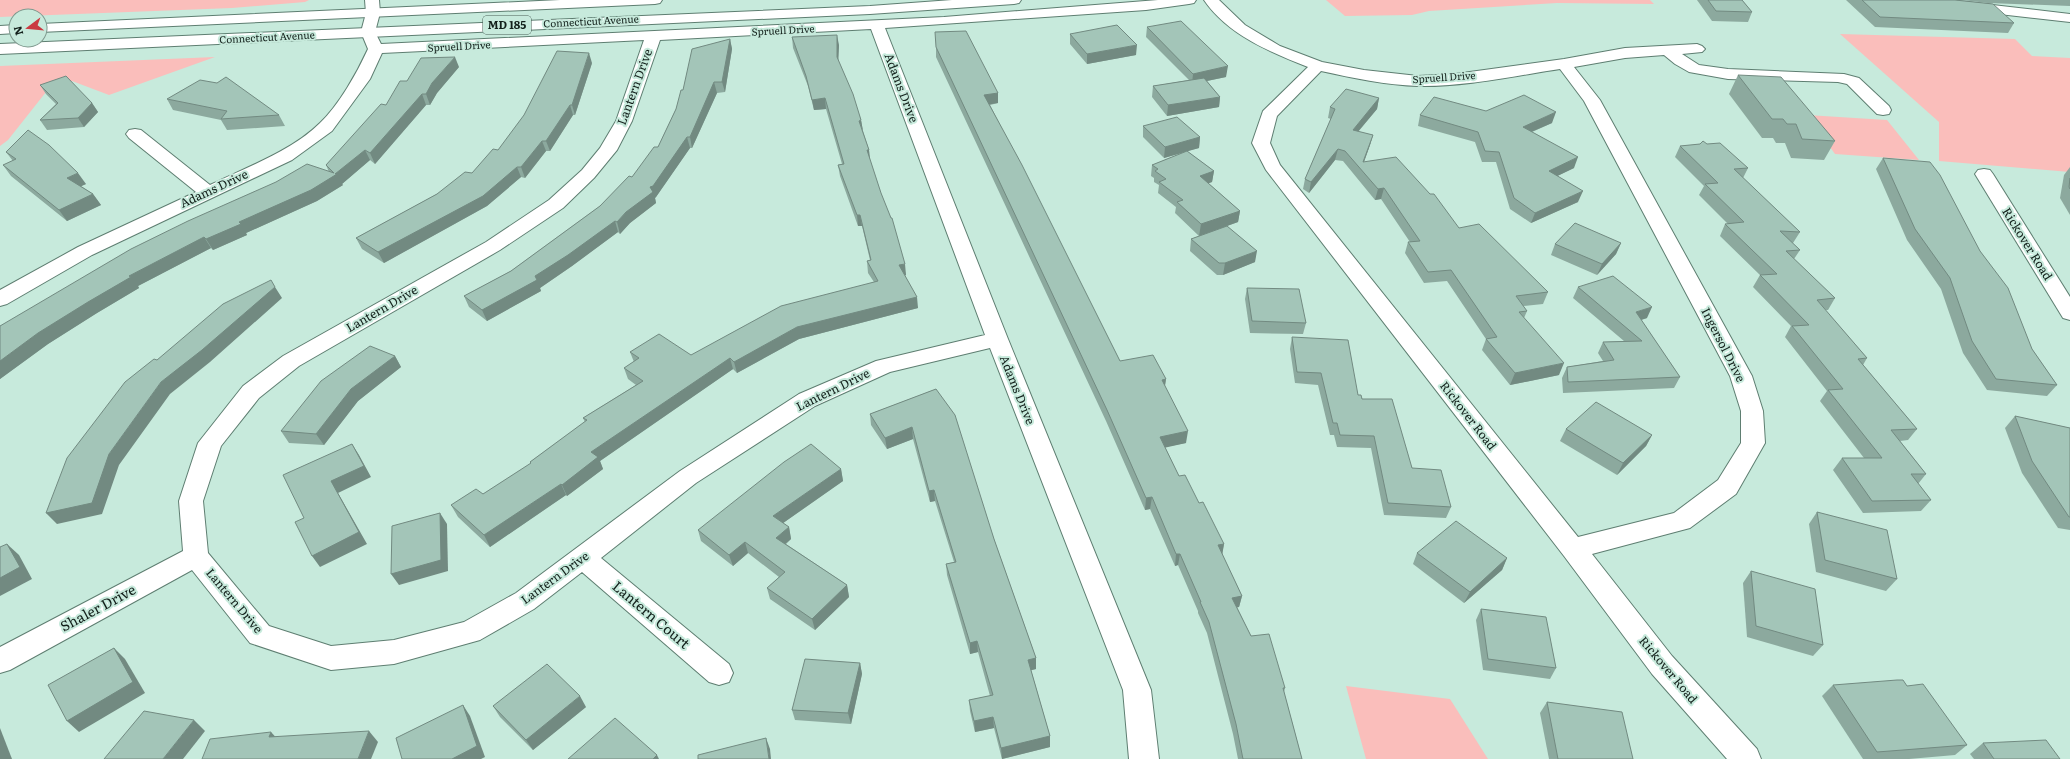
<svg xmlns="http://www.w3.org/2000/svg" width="2070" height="759" viewBox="0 0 2070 759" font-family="Literata,serif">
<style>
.green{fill:#fabebb}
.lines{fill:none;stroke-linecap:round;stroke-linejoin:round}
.minor-casing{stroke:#5e7e71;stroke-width:2}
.major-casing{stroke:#5e7e71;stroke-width:2}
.minor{fill:#fff;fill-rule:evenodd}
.major{fill:#fff;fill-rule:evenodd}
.wall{fill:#8ca99e}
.shaded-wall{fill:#728a81}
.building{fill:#a3c5b8;stroke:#728a81}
.labels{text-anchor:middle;stroke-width:4;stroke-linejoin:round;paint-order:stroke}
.far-street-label{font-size:10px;fill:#121f1a;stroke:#c7eadc}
.shield{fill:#c7eadc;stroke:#485c54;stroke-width:1}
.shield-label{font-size:11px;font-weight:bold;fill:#121f1a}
.street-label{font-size:12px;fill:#121f1a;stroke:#c7eadc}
.near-street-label{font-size:14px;fill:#121f1a;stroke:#c7eadc}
</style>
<rect width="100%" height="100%" fill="#c7eadc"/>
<g class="green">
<polygon points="0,0 309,0 305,2 232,8 0,17"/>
<polygon points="1326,0 1650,0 1654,4 1557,3 1429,11 1412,15 1345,16"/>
<polygon points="1840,34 2015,39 2032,56 2070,58 2070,172 1939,161 1939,122"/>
<polygon points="215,57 109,95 72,81 46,92 8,140 0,146 0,66"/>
<polygon points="1807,115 1887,120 1919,160 1835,154"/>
<polygon points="1346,686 1450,699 1488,759 1366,759"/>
</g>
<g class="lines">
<g class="minor-casing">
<g id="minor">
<path d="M365,0H379L380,13L375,32L381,44L944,17L1158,0H1196L1194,3L1189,4L1146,10L885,28L1008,339L1151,690L1159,759H1129L1123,690L990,348L890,372L815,406L696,483L601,558L729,664L733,673L729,682L719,685L709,682L582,572L534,609L480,640L394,664L331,670L250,643L192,570L10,670L0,673V647L183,551L179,501L198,443L243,386L283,356L486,242L549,200L582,170L600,148L616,121L644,40L382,53L370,79L332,131L292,160L92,255L7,304L0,306V290L78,247L196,192L129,138L126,134L129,130L135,129L141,130L210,185C245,168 292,151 320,123C339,105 357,73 368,49L361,32L366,13ZM871,29L985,335L876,361L799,394L680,471L516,593L464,622L394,640L331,646L269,626L208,553L203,501L221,446L259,398L299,366L500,250L563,208L594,178L617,150L632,121L660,40Z"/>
<path d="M1204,0H1219L1245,25L1280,46L1322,62L1364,70L1418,76L1455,74L1564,59L1625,48L1697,44L1702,46L1705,49L1702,52L1682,54L1699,65L1728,69L1844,74L1859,78L1889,106L1891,110L1889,114L1883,115L1877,114L1847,84L1838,82L1728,79L1689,72L1675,64L1664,55L1625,58L1574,67L1600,100L1752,376L1763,411L1765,443L1736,494L1690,528L1592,554L1672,656L1757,749L1761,759H1727L1652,674L1564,556L1266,170L1252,143L1263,111L1308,67C1270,52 1228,35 1204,0ZM1560,69L1584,101L1730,376L1741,411V443L1718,480L1674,513L1578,537L1280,165L1270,143L1277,116L1321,71C1353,78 1386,85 1418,86C1464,87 1514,76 1560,69Z"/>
<polygon points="1904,0 1949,0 2070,14 2070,22 1911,4 1906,3"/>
<polygon points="1984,169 1990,170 1993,174 2070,297 2070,320 2063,318 1975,174 1978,170"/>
</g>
</g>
<g class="major-casing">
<g id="major">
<polygon points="560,0 662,0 660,3 655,4 40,32 40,24"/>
<polygon points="952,0 1021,0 1019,3 1014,4 870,14 0,54 0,44 870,6"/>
<polygon points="16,25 16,33 0,34 0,26"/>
</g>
</g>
<use href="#minor" class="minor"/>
<use href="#major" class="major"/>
</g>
<g class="wall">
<polygon points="1697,0 1742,0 1752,12 1748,22 1712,21"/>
<polygon points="1846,0 1955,0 2014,23 2008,33 1875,27"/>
<polygon points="1962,0 2070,0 2070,6 1988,3"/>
<polygon points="1147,27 1226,77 1207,81 1220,97 1219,107 1167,116 1152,97 1153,86 1189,80 1146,37"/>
<polygon points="1070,34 1136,55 1087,64 1070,44"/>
<polygon points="792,37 839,45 838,60 861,120 863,131 869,150 870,161 906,275 905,275 918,308 799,339 737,373 733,369 600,461 603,469 567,496 566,495 490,547 458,517 451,505 483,494 531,464 530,462 585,422 583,418 636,385 628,379 624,368 634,362 630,352 691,355 874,282 868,273 867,261 870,260 862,226 858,226 840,176 838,165 842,164 826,109 814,110 808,86 793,48"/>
<polygon points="730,39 732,49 725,92 717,93 692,148 690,148 656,197 655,198 656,203 630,223 620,234 618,232 572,266 540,288 541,291 487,321 469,307 464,296 511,271 600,206 632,177 658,147 676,109"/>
<polygon points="936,47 998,93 998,103 990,105 1120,361 1166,379 1165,386 1186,443 1165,447 1179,476 1199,503 1224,544 1222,554 1242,596 1239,607 1237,607 1251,636 1285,688 1284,692 1302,759 1238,759 1233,734 1207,633 1198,613 1198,611 1178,565 1175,566 1150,509 1145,510 1106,421 936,57"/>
<polygon points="592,63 575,115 573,115 550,151 546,151 525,178 521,177 487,206 384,263 362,249 356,238 437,194 472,173 498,150"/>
<polygon points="459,67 437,93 430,105 426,105 375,164 370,160 342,184 343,185 317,201 246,233 247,235 213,250 211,248 138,286 139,288 97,313 48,344 0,379 0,326 329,172 326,165 386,105 407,81"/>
<polygon points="1738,75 1835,141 1824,160 1791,158 1785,143 1776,143 1773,138 1762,138 1729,94"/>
<polygon points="40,85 92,103 98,112 84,127 47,130 40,120 56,104 46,94"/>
<polygon points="1379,98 1377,109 1358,132 1373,135 1370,145 1364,162 1459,228 1548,292 1543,304 1523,306 1527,311 1524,318 1559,375 1510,385 1482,350 1486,339 1447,281 1424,283 1405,253 1408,242 1410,242 1381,199 1375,200 1343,161 1335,160 1309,193 1303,189 1305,179 1331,119 1328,118 1330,107"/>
<polygon points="167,99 279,115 285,126 227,130 221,120 173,110"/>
<polygon points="1486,111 1552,123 1532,132 1574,168 1557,176 1578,202 1531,223 1510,209 1496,162 1482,162 1475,142 1418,126 1420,115"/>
<polygon points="1143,126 1200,137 1199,148 1187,151 1214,171 1212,182 1208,183 1240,211 1238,222 1227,226 1255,262 1223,275 1217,275 1190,251 1191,239 1214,231 1199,236 1175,213 1176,207 1158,193 1159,185 1154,182 1154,178 1151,176 1152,165 1185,152 1164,158 1143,137"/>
<polygon points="1707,144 1748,168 1743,178 1800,232 1793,243 1792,243 1800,250 1794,259 1835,298 1828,310 1825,310 1867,358 1863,365 1917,429 1908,440 1900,441 1926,474 1918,484 1931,500 1921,511 1863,513 1833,470 1842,458 1864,458 1820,401 1827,391 1785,337 1791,326 1753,287 1760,275 1720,236 1725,224 1728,224 1699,195 1704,186 1675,157 1680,146"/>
<polygon points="6,152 86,184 81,186 93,194 101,205 67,221 11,176 3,165 13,161"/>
<polygon points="1883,158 1980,251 2032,349 2057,385 2047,396 1987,390 1963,353 1941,289 1907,240 1876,169"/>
<polygon points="2070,167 2070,215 2060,198 2064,175"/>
<polygon points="1621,243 1616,254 1597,275 1551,255 1555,244"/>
<polygon points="1578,287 1647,318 1641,320 1680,377 1674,388 1563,393 1562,378 1567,367 1603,361 1598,353 1603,342 1624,341 1573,298"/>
<polygon points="1247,288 1306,323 1303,334 1250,333 1245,299"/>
<polygon points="1292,337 1358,395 1362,399 1412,468 1451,507 1446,518 1384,515 1371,448 1337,447 1334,435 1330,435 1318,385 1295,383 1290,349"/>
<polygon points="395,356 401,367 358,401 324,445 289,443 281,431"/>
<polygon points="936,389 994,539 1036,658 1036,669 1031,670 1050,736 1050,747 1002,759 994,728 975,732 970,711 969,700 990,696 978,652 970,654 947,575 946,564 954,562 935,501 930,502 913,439 887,449 871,425 870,414"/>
<polygon points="2015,416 2070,428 2070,530 2058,528 2022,473 2005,428"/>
<polygon points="1566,429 1652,435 1646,446 1617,475 1560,441"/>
<polygon points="841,469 843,481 783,523 789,527 791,539 786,544 847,585 849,597 815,630 770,599 767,588 779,577 748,553 733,566 701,541 698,530"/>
<polygon points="1817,512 1897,579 1886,591 1816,572 1809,524"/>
<polygon points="1417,553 1507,558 1502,570 1464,603 1413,564"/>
<polygon points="1751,571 1823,645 1813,656 1747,637 1743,583"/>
<polygon points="1481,609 1556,668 1550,679 1483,670 1476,620"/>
<polygon points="860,663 862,674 851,724 795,720 792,710"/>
<polygon points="1833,685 1907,686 1967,745 1955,755 1909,759 1863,759 1822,696"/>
<polygon points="1547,702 1633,759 1549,759 1540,713"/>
<polygon points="493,706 586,707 533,750 500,717"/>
<polygon points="1983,743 2060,759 1974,759 1970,754"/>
</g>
<g class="shaded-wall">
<polygon points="837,35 839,45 838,67 837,57"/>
<polygon points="730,39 732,49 725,92 722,82"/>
<polygon points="1137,45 1136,55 1087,64 1087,54"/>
<polygon points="589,53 592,63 575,115 572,105"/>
<polygon points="455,57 459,67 437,93 430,105 426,94 432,83"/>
<polygon points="1228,66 1226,77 1192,84 1193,74"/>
<polygon points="714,82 717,93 692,148 690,137"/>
<polygon points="998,93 998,103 985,105 984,95"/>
<polygon points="422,94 426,105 375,164 370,153"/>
<polygon points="1220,97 1219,107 1167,116 1168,105"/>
<polygon points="825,98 826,109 814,110 812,100"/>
<polygon points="1379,98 1377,109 1350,141 1353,130"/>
<polygon points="92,103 98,112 84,127 78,118"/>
<polygon points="570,105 573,115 550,151 546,141"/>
<polygon points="1556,112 1552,123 1519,137 1523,127"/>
<polygon points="861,120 863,131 859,121"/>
<polygon points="1373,135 1370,145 1361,170 1363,162"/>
<polygon points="687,137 690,148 656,197 655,198 656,203 630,223 620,234 617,222 650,187"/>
<polygon points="1200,137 1199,148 1164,158 1165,147"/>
<polygon points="542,141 546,151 525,178 521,167"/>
<polygon points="1338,149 1335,160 1309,193 1311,182"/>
<polygon points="365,150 370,160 342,184 343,185 317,201 246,233 247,235 213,250 206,239 335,174"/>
<polygon points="867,150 869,150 870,161 868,161"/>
<polygon points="1578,157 1574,168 1545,182 1549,171"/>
<polygon points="517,167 521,177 487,206 384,263 378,252"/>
<polygon points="1214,171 1212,182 1199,187 1200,176"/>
<polygon points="78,173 86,184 75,189 67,178"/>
<polygon points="1384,188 1381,199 1375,200 1378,189"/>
<polygon points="1583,191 1578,202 1531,223 1535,213"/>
<polygon points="93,194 101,205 67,221 59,210"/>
<polygon points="1240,211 1238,222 1199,236 1201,224"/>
<polygon points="857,215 860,215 862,226 858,226"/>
<polygon points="615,221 618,232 572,266 540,288 541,291 487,321 482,310 535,276"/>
<polygon points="204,237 211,248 138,286 139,288 97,313 48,344 0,379 0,361 38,333 129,276"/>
<polygon points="1621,243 1616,254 1597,275 1602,264"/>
<polygon points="1257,251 1255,262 1223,275 1225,263"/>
<polygon points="905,264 906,275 900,277 899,265"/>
<polygon points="275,287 282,298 210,362 170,394 119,465 102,514 57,524 46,513 109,454 161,382"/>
<polygon points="917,297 918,308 799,339 737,373 734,362 797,327"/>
<polygon points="1652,307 1647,318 1631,323 1636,312"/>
<polygon points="395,356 401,367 358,401 324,445 316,434 351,389"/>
<polygon points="730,358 733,369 600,461 603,469 567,496 562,485 591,452"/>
<polygon points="1564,363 1559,375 1510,385 1515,373"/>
<polygon points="1166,379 1164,391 1162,380"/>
<polygon points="912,427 913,439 887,449 885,438"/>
<polygon points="1188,431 1186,443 1159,449 1160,437"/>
<polygon points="1652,435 1646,446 1617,475 1623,463"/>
<polygon points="352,444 359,455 371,477 338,493 367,544 320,567 312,556 331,481"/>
<polygon points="841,469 843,481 776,528 773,516"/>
<polygon points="561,484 566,495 490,547 484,535"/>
<polygon points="934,490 935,501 930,502 929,491"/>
<polygon points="1152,497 1150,509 1145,510 1146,498"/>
<polygon points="440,513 447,524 448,571 399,585 391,574"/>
<polygon points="789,527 791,539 779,549 776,538"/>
<polygon points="745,542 748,553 733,566 729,555"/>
<polygon points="7,544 19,555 32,579 0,596 0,578"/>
<polygon points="1224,544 1222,556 1218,545"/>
<polygon points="1176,554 1180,554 1178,565 1175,566"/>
<polygon points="1507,558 1502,570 1464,603 1470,592"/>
<polygon points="847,585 849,597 815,630 812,619"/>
<polygon points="1242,596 1239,607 1230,609 1232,598"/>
<polygon points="977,641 978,652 970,654 970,643"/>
<polygon points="114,648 125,659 145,693 79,732 67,721"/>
<polygon points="1036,658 1036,669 1028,671 1028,660"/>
<polygon points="860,663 862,674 851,724 848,713"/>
<polygon points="580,696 586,707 533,750 526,740"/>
<polygon points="463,705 470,716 485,757 481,759 452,759"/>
<polygon points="993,717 994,728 975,732 974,721"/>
<polygon points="194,720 205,731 183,759 163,759"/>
<polygon points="0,728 12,759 0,759"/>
<polygon points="369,731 378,742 371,759 358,759"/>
<polygon points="271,732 281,743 269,737"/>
<polygon points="1050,736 1050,747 1002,759 1001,748"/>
<polygon points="766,738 770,749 771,759 769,759"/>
<polygon points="657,755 659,759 653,759"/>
</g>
<g class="building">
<polygon points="1708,0 1742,0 1752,12 1716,11"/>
<polygon points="1862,0 1955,0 1993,4 2014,23 1880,17"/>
<polygon points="1181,21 1228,66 1193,74 1147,27"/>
<polygon points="1117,25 1137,45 1087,54 1070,34"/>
<polygon points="966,31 998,93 984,95 1022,165 1120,361 1153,355 1166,379 1162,380 1188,431 1160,437 1179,476 1185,475 1199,503 1203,502 1224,544 1218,545 1242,596 1232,598 1251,636 1269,634 1285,688 1283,688 1302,759 1243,759 1236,724 1209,622 1200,602 1201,602 1180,554 1176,554 1152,497 1146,498 1107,410 936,47 935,32"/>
<polygon points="837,35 837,57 853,94 861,120 859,121 869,150 867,150 881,193 891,218 892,218 905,264 899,265 917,297 797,327 734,362 730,358 591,452 598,457 562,485 561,484 484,535 451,505 476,489 483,494 531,463 530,462 587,420 583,418 643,381 624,368 639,358 630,352 659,334 691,355 781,306 878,281 867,261 871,260 860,215 857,215 838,165 844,164 825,98 812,100 806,76 792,37"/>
<polygon points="730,39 722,82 714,82 690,137 687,137 653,186 650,187 653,192 626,212 617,222 615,221 568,255 535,276 537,280 482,310 464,296 511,271 600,206 629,176 632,177 654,147 658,147 676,109 681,90 683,90 692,49"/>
<polygon points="557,51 589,53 572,105 570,105 546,141 542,141 521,167 517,167 483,196 378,252 356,238 437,194 465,172 472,173 493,149 498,150 524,115"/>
<polygon points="455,57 432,83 426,94 422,94 370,153 365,150 335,174 337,174 311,190 239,222 241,224 206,239 204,237 129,276 131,277 88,302 38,333 0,361 0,326 131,249 188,221 276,182 307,164 334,173 326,165 381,104 386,105 400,81 407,81 421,58"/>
<polygon points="1738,75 1781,77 1835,141 1802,139 1796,124 1787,124 1783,119 1772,119"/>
<polygon points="66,76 92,103 78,118 40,120 58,103 40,85"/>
<polygon points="226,77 279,115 221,119 227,111 167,99 200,80 217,83"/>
<polygon points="1204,78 1220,97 1168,105 1153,86"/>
<polygon points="1346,89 1379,98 1353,130 1373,135 1363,162 1396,157 1430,194 1434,194 1459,228 1479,224 1548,292 1516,296 1527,311 1519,312 1564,363 1515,373 1486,339 1497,337 1451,270 1428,272 1408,242 1420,241 1384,188 1378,189 1345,151 1338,149 1311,182 1305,179 1335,109 1330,107"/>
<polygon points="1524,95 1556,112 1523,127 1578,157 1549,171 1583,191 1535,213 1514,198 1499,152 1485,151 1478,132 1420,115 1434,97 1486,111"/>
<polygon points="1177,117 1200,137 1165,147 1143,126"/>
<polygon points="28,130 49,145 78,173 67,178 93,194 59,210 3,165 16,159 6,152"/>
<polygon points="1703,141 1707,144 1720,143 1748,168 1734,169 1800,232 1780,231 1800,250 1786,251 1835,298 1817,300 1867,358 1858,359 1917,429 1891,430 1926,474 1911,474 1931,500 1872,501 1842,458 1882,458 1828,390 1843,389 1792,326 1809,325 1760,275 1777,274 1725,224 1744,222 1705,184 1718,183 1680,146 1700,144"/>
<polygon points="1187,151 1214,171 1200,176 1240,211 1201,224 1177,202 1183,200 1159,182 1166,179 1155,171 1158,169 1152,165"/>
<polygon points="1883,158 1930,162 1940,175 1980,251 2008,288 2032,349 2057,385 1996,379 1972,341 1950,278 1915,229"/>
<polygon points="2070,178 2070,189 2069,187"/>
<polygon points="1575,223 1621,243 1602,264 1555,244"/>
<polygon points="1227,226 1257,251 1225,263 1219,263 1191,239"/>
<polygon points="1613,276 1652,307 1636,312 1680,377 1568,382 1567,367 1614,360 1603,342 1642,341 1578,287"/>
<polygon points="271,280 275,287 202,350 161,382 109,454 92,503 46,513 67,458 125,382 154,359 157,360 223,304"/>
<polygon points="1247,288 1299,289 1306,323 1252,321"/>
<polygon points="1292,337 1348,340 1358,395 1361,395 1362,399 1392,399 1412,468 1441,470 1451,507 1388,503 1374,436 1340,435 1337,423 1333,423 1321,373 1297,372"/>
<polygon points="370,346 395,356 351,389 316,434 281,431 321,381"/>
<polygon points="936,389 955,415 994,539 1036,658 1028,660 1050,736 1001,748 993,717 974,721 969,700 993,695 977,641 970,643 946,564 956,562 934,490 929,491 912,427 885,438 870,414"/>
<polygon points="1596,402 1652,435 1623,463 1566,429"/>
<polygon points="2015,416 2070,428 2070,517 2069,517 2032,461"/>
<polygon points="352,444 364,466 331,481 359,532 312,556 295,522 304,518 283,475"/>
<polygon points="811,444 841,469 773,516 789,527 776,538 847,585 812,619 767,588 785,572 745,542 729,555 698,530 784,462"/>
<polygon points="1817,512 1887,530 1897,579 1825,560"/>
<polygon points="440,513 441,560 391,574 392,526"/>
<polygon points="1456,521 1507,558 1470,592 1417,553"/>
<polygon points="7,544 20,567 0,578 0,547"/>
<polygon points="1751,571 1815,589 1823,645 1756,626"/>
<polygon points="1481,609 1546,617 1556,668 1488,659"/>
<polygon points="114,648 133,682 67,721 48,685"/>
<polygon points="805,659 860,663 848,713 792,710"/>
<polygon points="547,664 580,696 526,740 493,706"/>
<polygon points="1897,680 1903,680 1907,686 1923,684 1967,745 1877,752 1833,685"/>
<polygon points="1547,702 1622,712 1633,759 1558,759"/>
<polygon points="463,705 477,746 452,759 402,759 396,738"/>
<polygon points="144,711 194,720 163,759 104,759"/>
<polygon points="615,718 657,755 653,759 568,759"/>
<polygon points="369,731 358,759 202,759 210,739 271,732 269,737"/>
<polygon points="766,738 769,759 698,759 698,755"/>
<polygon points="2046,740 2060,759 1994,759 1983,743"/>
</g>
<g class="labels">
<g class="far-street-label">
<text transform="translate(591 21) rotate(-3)" y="4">Connecticut Avenue</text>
<text transform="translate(783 30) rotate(-3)" y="4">Spruell Drive</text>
<text transform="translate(267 37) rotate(-3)" y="4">Connecticut Avenue</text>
<text transform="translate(459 46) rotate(-3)" y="4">Spruell Drive</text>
<text transform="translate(1444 77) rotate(-4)" y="4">Spruell Drive</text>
</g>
<rect class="shield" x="483" y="16" width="48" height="18" rx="3"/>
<g class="shield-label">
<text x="507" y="29">MD 185</text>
</g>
<g class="street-label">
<text transform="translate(635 87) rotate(-70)" y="4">Lantern Drive</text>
<text transform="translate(901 88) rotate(69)" y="4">Adams Drive</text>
<text transform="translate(214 189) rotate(-25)" y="4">Adams Drive</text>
<text transform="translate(2027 244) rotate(58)" y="4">Rickover Road</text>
<text transform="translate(382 309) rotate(-30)" y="4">Lantern Drive</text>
<text transform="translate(1723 345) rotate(63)" y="4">Ingersol Drive</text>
<text transform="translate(833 390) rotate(-26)" y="4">Lantern Drive</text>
<text transform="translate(1017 390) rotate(68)" y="4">Adams Drive</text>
<text transform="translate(1468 416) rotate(52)" y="4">Rickover Road</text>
<text transform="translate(555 578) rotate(-36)" y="4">Lantern Drive</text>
<text transform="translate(234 601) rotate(50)" y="4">Lantern Drive</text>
<text transform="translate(1668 670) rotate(50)" y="4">Rickover Road</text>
</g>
<g class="near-street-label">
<text transform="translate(98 608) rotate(-28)" y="5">Shaler Drive</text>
<text transform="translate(651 615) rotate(40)" y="5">Lantern Court</text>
</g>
</g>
<g transform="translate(28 28) rotate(254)"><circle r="19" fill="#c7eadc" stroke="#7f998e"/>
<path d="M0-3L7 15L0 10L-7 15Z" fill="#ca3a42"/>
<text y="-6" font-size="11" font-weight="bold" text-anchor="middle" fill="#121f1a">N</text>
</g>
</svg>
